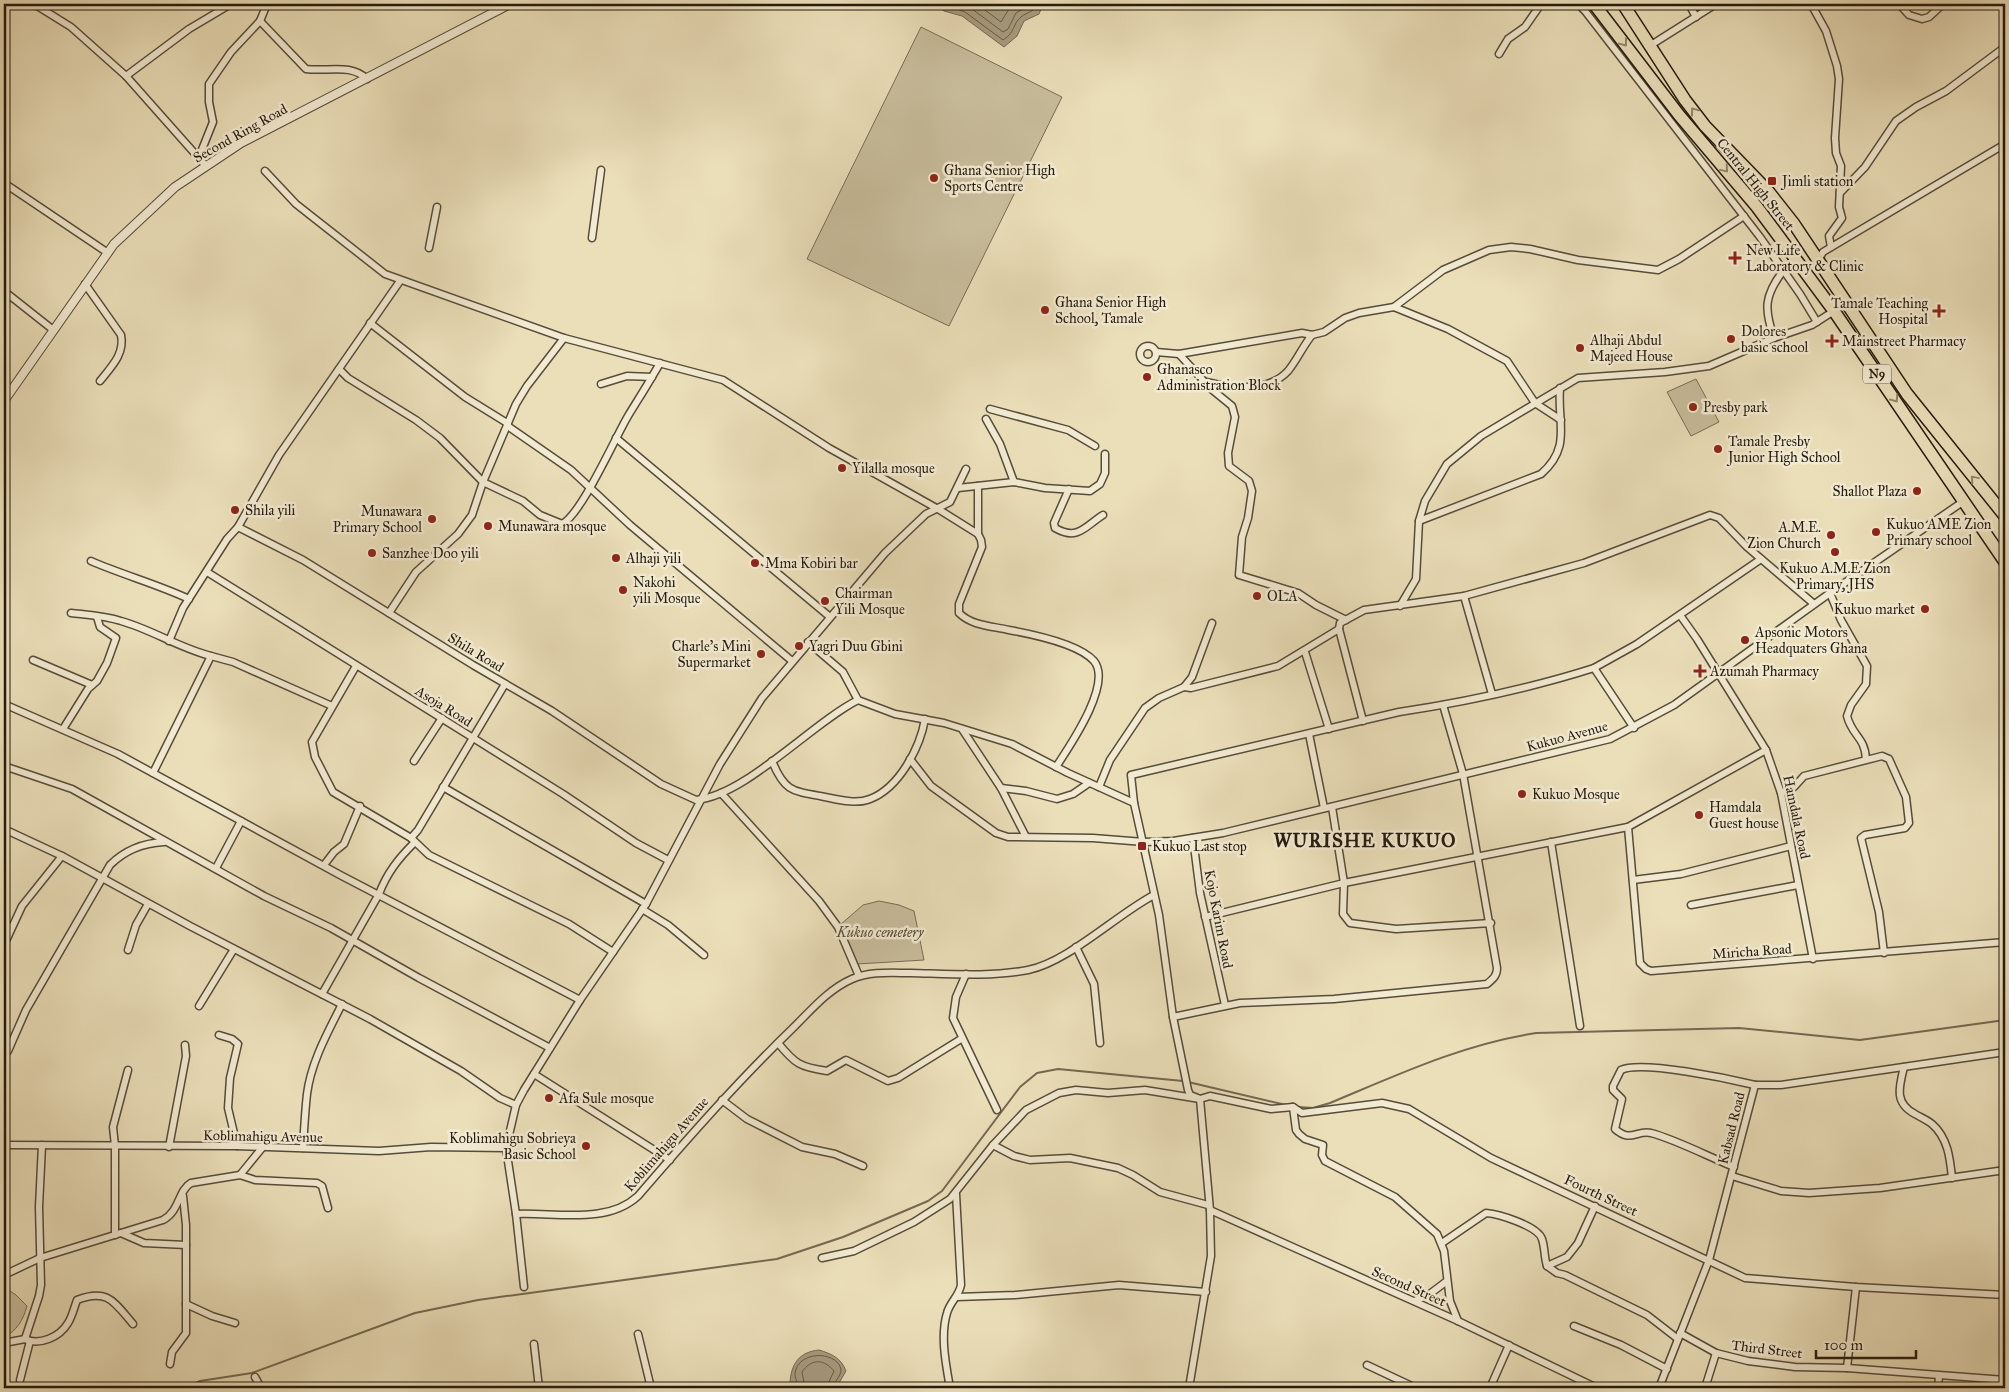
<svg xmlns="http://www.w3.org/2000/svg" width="2009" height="1392" viewBox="0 0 2009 1392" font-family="'IM FELL Great Primer',serif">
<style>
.green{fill:#c9be9d;stroke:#776c56}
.water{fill:#a89c80;stroke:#746852}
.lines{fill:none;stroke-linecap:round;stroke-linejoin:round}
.shore{stroke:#665c47;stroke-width:1}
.stream{stroke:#746852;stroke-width:2}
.minor-casing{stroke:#564c39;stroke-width:9}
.tertiary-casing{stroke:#564c39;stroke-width:10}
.trunk-casing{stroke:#251b0e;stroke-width:14}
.minor{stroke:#f2ead2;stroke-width:6}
.tertiary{stroke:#f2ead2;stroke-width:8}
.trunk{stroke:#ebdfba;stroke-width:11}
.oneway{stroke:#92876d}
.poi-dot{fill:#8f2418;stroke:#f2ead2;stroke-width:2}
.labels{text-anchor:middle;stroke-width:5;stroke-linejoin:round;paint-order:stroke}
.shield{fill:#f2ead2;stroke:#625949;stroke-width:1}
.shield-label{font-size:12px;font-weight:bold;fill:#251b0e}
.street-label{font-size:14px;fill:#251b0e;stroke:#f2ead2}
.poi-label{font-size:14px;fill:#251b0e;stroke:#f2ead2;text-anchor:start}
.park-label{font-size:14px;font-style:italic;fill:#564c39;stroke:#f2ead2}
.district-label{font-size:19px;font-weight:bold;letter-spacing:1px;fill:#251b0e;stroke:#f2ead2}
</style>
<rect width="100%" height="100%" fill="#ebdfba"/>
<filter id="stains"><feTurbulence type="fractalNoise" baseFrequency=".004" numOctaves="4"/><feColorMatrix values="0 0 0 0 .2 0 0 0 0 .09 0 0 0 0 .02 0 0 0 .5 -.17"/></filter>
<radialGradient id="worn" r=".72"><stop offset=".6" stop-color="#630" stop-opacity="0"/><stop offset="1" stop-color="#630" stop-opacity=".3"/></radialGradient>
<g class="green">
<polygon points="921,27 1062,97 949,326 807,259"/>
<polygon points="1696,379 1719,422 1691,436 1667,392"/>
<polygon points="879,901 899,905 914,911 924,960 857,964 840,925 863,905"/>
<path d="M4,1287L16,1295L27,1306C23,1320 17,1331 4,1337Z"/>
</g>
<g class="water">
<polygon points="935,4 1043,4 1039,14 1024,21 1017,36 1004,47 962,16 944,11"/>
<path d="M819,1350C832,1354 841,1358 846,1371L836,1388H796L790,1383C791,1364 799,1352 819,1350Z"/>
</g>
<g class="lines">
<g class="shore">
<path d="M943,4L965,12L1003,40C1015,33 1013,23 1021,17C1028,11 1034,13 1037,4"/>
<polyline points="960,4 968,6 1003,32 1008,29 1016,13 1031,4"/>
<polyline points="977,4 1001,22 1009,9 1016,4"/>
<path d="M799,1388C798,1382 793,1377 796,1369C804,1349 839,1353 841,1370C841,1377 833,1382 833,1388"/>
<path d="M805,1388L802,1372C811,1359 823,1358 834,1371L826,1388"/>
</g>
<g class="stream">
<polyline points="1188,1082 1286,1105"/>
<path d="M1298,1107L1313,1108L1330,1103C1397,1075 1463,1044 1536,1033L1739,1028L1860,1040L2005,1020"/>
<polyline points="186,1388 200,1381 252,1373 415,1313 478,1300 777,1259 843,1237 928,1201 942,1191 1020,1087 1037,1073 1058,1069 1183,1081"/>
</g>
<g class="minor-casing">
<g id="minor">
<polyline points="34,4 71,27 126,76 205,165"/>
<polyline points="1578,4 1585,11 1760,237 1800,294 1817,322"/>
<polyline points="1689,4 1696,17"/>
<polyline points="1811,4 1826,31 1837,66 1839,79 1835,138 1836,153 1841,166 1839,207 1842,218 1829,236 1831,247"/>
<polyline points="1899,4 1909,15 1922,19 1929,17 1943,4"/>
<path d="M260,21L306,69C327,72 351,63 367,79"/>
<polyline points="1651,45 1716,4"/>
<polyline points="1499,54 1508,39 1525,27 1541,4"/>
<polyline points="126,76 189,29 231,4"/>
<polyline points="199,157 213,122 209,102 209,84 231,52 260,21 267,4"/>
<path d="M265,171L296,204L385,274L564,338L723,380L829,448L938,509L978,534L981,540L982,547L959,604V613C972,626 992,626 1009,630C1031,634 1079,644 1094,661C1113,684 1069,747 1056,767"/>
<polyline points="4,183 108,253"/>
<polyline points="1840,193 1865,167 1896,121 1916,107 1946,91 2005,47"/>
<polyline points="592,238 601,170"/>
<polyline points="429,248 437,207"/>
<polyline points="1818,260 1823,252 2005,144"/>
<path d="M85,284L121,335C125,354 111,367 100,381"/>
<polyline points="4,291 52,329"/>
<polyline points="1394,307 1448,329 1507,361 1535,403 1561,420"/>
<polyline points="370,323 465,397 507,423 509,427 571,470 630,525 792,661"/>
<path d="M1774,338C1764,309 1764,296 1783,271"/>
<circle cx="1148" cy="354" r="8"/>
<polyline points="1156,352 1179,354 1302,333 1312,335 1324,332 1345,318 1359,313 1394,307 1443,270 1489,250 1511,247 1530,249 1578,260 1658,270 1679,259 1744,216"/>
<polyline points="1179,354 1210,388 1232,406 1235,417 1228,453 1229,466 1249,481 1252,491 1248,518 1242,537 1239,575 1298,593 1316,605 1346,620"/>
<path d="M339,369L348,378L416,420L440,438L483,482L523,501L540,515L562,524C581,515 615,438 628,416C639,398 650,381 660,363"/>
<path d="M1206,382C1231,388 1268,393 1288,371C1297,360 1303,346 1312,335"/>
<polyline points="601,384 627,376 652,377"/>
<polyline points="990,409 1068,430 1095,446"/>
<polyline points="986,419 1000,444 1014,482"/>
<polyline points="616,438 830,617"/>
<polyline points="958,488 1014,482 1045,488 1090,491 1100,484 1105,473 1105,454"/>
<path d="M1069,489L1054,523L1055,528C1078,541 1084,527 1103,515"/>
<path d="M1419,521L1541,474C1572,447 1557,423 1560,388"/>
<path d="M238,527L303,560L473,665L552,711L661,784L696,800C745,796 812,723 858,700"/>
<polyline points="978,534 978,486"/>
<path d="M91,561C123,575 157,584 189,599"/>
<polyline points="207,572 563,794 636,843 668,860"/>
<path d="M1830,593L1841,620L1867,666L1866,684L1851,705L1847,716C1852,736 1865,737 1866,759"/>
<polyline points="1464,596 1492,694"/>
<polyline points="1400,606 1416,579 1419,521 1425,501 1447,464 1481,436 1578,378 1665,372 1709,366 1774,338 1812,325 1834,311"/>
<path d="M71,613C88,615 105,616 121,621C153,630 179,648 211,656L153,773"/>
<polyline points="389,613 416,572 458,534 472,515 483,482 516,404 527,386 564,338"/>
<polyline points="1680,615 1697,639 1766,750 1781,793 1813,959"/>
<polyline points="1339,629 1363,721"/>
<polyline points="169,641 183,608 227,539 238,527 279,455 400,281"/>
<polyline points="808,642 843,672 858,700 895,714 944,723 1012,744 1068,773 1134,803"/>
<polyline points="1305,652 1329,729"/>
<polyline points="211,656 233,662 332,706"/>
<polyline points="33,660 92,685"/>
<polyline points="356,666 312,742 315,757 333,792 411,838 429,855 569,924 613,952"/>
<polyline points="1594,668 1637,644 1761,559"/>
<polyline points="1184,687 1191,688 1278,666 1339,629 1340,623 1364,610 1464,596 1584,563 1710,515 1719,518 1746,546 1814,604"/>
<polyline points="4,704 118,754 342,876 580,1000"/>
<polyline points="63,729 88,689 97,681 107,663 116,638 100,627 97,617"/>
<polyline points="962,729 1001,788 1025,835"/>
<polyline points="1309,734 1324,808"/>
<polyline points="910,759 931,786 996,833 1008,837 1093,838 1144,842 1173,841 1223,833 1610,739 1674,705 1830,593 1964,501"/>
<polyline points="414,761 442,718"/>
<path d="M772,761C784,790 791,791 820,796C836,799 855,805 870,799C899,788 920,748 925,719"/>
<polyline points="4,766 72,789 264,896 331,928 419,978 550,1048"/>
<polyline points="443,787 646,904"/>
<polyline points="1099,787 1110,760 1145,708 1159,698 1184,687 1192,677 1212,623"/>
<polyline points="1001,788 1026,791 1057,799 1073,794 1089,783"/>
<polyline points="721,793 819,901 838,927 859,976"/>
<polyline points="1781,793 1794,787 1804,776 1882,756 1889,759 1906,797 1909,823 1905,828 1865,835 1861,838 1879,912 1884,953"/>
<polyline points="1332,807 1344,883 1343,914 1350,923 1396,929 1491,923"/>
<polyline points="1628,827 1640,963 1646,969 1651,971 2005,942"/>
<polyline points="4,829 62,856 190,926 370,1019 461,1071 500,1098 516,1105"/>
<polyline points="411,838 418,830 505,684"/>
<polyline points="1193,838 1200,893 1225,1005"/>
<polyline points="1551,842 1580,1026"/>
<polyline points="324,865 334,852 344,844 360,806"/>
<polyline points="216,868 241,821"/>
<polyline points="1633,880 1681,874 1791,846"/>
<polyline points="1691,905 1798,885"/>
<polyline points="642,909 668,925 704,955"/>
<polyline points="1205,917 1344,883 1628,827 1766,750"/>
<polyline points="4,945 22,906 62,856"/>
<polyline points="1076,947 1094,984 1100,1043"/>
<polyline points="128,950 136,925 148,904"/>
<polyline points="966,974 956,997 953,1018 997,1110"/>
<path d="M322,994L379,894C387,873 398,859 414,843"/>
<polyline points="199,1006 234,949"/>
<path d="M1173,1017L1240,1003L1334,999L1487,984C1493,979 1497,976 1497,968L1463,774L1443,705"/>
<polyline points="219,1035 232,1039 238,1044 230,1078 228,1108 237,1146"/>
<path d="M778,1043C795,1064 800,1067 827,1071L846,1060L888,1081L898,1078L961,1039"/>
<path d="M8,1051L26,1010L110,865C125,850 143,843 164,842"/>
<path d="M1904,1067C1899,1087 1894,1103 1915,1114C1920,1117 1927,1120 1932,1124C1948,1138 1950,1158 1952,1178"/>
<polyline points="534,1074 670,1160"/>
<polyline points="722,1100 747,1119 802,1147 835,1154 863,1166"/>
<polyline points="1293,1107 1296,1130 1299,1134 1305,1139 1323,1145 1322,1155 1325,1161 1395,1197 1437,1234 1444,1251 1450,1301 1458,1321"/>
<path d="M4,1145L237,1146L379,1151L431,1147L506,1148L516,1214C555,1212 607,1225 638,1196C688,1138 739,1080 794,1027C812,1009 829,989 852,979C871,971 891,973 911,973C950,974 991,977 1028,970C1068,962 1116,915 1154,895"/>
<polyline points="993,1145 1014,1156 1030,1160 1070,1158 1118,1168 1133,1175 1160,1192 1208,1205"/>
<polyline points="169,1147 186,1056 185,1045"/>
<path d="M303,1148C304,1130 305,1112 307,1094C311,1062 328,1032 342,1004"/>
<polyline points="506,1148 516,1105 524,1090 580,1000 646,904 720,764 762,698 885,553 926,514 950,502 966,469"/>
<path d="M1734,1167C1709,1157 1677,1140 1651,1133C1636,1130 1631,1143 1615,1129L1622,1099L1613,1090V1086L1621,1070C1641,1060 1730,1079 1755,1085"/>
<polyline points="240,1175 262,1148"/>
<polyline points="1732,1176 1781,1191 1809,1193 1880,1188 2005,1170"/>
<polyline points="1210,1210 1458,1321 1597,1388"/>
<polyline points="516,1214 524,1287"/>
<polyline points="121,1233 144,1243 186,1245"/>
<polyline points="115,1235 115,1146 113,1127 128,1070"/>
<path d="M1442,1243L1486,1213C1499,1214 1538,1226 1542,1239C1545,1248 1544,1257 1547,1266L1557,1273L1565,1275L1647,1315L1678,1339"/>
<polyline points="822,1258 854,1251 914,1222 950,1199 993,1145 1026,1110 1059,1093 1076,1090 1108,1093 1145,1090 1200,1099 1210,1096 1271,1109 1293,1107 1302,1113 1382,1103 1409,1109 1491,1158 1745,1278 1856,1287 2005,1295"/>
<polyline points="1547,1266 1567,1257 1578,1243 1595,1206"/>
<path d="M4,1275L40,1258L163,1220C180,1211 178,1190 191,1183L240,1175L255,1180L317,1183L322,1186L328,1208"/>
<polyline points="957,1297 1015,1295 1119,1285 1206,1292"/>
<polyline points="1414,1301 1427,1296 1447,1281"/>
<polyline points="186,1304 212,1316 235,1323"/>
<polyline points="1574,1326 1621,1345 1667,1369"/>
<polyline points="1680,1333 1716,1353 1748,1361 1795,1367 1847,1368 2005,1380"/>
<polyline points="638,1334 651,1388"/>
<path d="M25,1339C39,1346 60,1337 68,1323C72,1317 74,1308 77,1300C108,1288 114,1302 133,1324"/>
<polyline points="4,1343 25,1339 39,1296 41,1285 39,1207 42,1145"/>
<polyline points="534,1344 539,1388"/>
<polyline points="170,1364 172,1352 186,1333 186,1225 183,1196"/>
<polyline points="1367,1365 1416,1388"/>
<polyline points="1847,1368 1856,1287"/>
<polyline points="255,1377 261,1388"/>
<polyline points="20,1380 30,1341"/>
<path d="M950,1388C946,1365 940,1336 947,1313C950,1302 959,1296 961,1285L956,1194"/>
<path d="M1189,1388L1211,1256L1210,1210L1200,1099L1190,1095L1188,1090L1173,1017L1159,915L1134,803L1131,775L1399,712C1465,702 1531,688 1594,668L1634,728"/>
<polyline points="1490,1388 1509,1345"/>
<polyline points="1659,1388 1709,1260 1755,1085 1781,1085 2005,1052"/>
<polyline points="1705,1388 1716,1353"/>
<polyline points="1938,1388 1939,1376"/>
</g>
</g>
<g class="tertiary-casing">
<polyline id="tertiary" points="4,401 114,244 175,187 241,143 510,4"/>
</g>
<g class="trunk-casing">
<g id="trunk">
<polyline points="1594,4 1679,115 1757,207 1834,311 2005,562"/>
<polyline points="1623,4 1685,100 1705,126 1768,191 1794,224 1907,394 2005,516"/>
</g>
</g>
<use href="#minor" class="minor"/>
<use href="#tertiary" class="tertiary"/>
<use href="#trunk" class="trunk"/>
</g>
<defs><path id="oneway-chevron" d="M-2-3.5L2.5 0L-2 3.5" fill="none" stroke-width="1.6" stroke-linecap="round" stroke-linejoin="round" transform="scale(1.25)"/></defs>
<g class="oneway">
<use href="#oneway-chevron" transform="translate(1624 43) rotate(53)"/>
<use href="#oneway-chevron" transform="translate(1694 111) rotate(-127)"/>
<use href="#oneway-chevron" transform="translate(1725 169) rotate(50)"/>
<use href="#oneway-chevron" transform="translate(1895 399) rotate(55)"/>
<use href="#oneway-chevron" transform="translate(1974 479) rotate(-130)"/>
</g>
<g class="poi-dot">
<circle cx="934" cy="178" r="5"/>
<rect x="1767" y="176" width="10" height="10" rx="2.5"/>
<path d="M1732.5 250.5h5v5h5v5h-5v5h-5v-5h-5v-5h5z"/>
<circle cx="1045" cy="310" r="5"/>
<path d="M1936.5 303.5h5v5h5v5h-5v5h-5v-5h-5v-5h5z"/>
<circle cx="1731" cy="339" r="5"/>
<path d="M1829.5 333.5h5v5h5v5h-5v5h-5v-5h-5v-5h5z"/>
<circle cx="1580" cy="348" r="5"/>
<circle cx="1147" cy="377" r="5"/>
<circle cx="1693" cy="407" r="5"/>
<circle cx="1718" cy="449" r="5"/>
<circle cx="842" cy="468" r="5"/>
<circle cx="1917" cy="491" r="5"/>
<circle cx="235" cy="510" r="5"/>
<circle cx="432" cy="519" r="5"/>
<circle cx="488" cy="526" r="5"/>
<circle cx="1876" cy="532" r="5"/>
<circle cx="1831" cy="535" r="5"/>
<circle cx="1835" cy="552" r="5"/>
<circle cx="372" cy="553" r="5"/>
<circle cx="616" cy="558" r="5"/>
<circle cx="755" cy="563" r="5"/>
<circle cx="623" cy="590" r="5"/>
<circle cx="1257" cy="596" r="5"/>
<circle cx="825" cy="601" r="5"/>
<circle cx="1925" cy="609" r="5"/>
<circle cx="1745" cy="640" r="5"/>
<circle cx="799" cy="646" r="5"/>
<circle cx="761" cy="654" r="5"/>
<path d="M1697.5 663.5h5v5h5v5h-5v5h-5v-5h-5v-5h5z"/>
<circle cx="1522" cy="794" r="5"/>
<circle cx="1699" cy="815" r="5"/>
<rect x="1137" y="841" width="10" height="10" rx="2.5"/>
<circle cx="549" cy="1098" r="5"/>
<circle cx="586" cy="1146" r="5"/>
</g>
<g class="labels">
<rect class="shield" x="1863" y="364.5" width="28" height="19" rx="4"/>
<g class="shield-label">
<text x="1877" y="378">N9</text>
</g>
<g class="street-label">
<text transform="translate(240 133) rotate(-29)" y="5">Second Ring Road</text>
<text transform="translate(1756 184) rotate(51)" y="5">Central High Street</text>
<text transform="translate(476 652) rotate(31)" y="5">Shila Road</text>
<text transform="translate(444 706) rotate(32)" y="5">Asoja Road</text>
<text transform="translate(1567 736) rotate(-15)" y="5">Kukuo Avenue</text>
<text transform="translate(1797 817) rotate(78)" y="5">Hamdala Road</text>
<text transform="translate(1219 919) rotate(79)" y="5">Kojo Karim Road</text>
<text transform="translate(1752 951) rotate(-4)" y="5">Miricha Road</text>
<text transform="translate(1731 1128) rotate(-76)" y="5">Kabsad Road</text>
<text transform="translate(263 1136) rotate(1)" y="5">Koblimahigu Avenue</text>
<text transform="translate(666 1144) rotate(-49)" y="5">Koblimahigu Avenue</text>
<text transform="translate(1601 1195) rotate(25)" y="5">Fourth Street</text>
<text transform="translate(1409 1286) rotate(24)" y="5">Second Street</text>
<text transform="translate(1767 1349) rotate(7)" y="5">Third Street</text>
</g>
<g class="poi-label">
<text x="944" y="175">Ghana Senior High<tspan x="944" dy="16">Sports Centre</tspan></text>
<text x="1782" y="186">Jimli station</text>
<text x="1746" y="255">New Life<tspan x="1746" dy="16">Laboratory &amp; Clinic</tspan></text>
<text x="1055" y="307">Ghana Senior High<tspan x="1055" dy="16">School, Tamale</tspan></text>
<text x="1928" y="308" text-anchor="end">Tamale Teaching<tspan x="1928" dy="16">Hospital</tspan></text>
<text x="1741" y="336">Dolores<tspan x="1741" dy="16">basic school</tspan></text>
<text x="1590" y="345">Alhaji Abdul<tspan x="1590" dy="16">Majeed House</tspan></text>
<text x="1842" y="346">Mainstreet Pharmacy</text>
<text x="1157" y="374">Ghanasco<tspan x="1157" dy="16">Administration Block</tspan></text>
<text x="1703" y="412">Presby park</text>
<text x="1728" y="446">Tamale Presby<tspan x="1728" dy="16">Junior High School</tspan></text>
<text x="852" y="473">Yilalla mosque</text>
<text x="1907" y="496" text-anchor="end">Shallot Plaza</text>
<text x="245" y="515">Shila yili</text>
<text x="422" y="516" text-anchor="end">Munawara<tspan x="422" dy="16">Primary School</tspan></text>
<text x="1886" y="529">Kukuo AME Zion<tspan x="1886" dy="16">Primary school</tspan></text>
<text x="498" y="531">Munawara mosque</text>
<text x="1821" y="532" text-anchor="end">A.M.E.<tspan x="1821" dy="16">Zion Church</tspan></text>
<text x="382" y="558">Sanzhee Doo yili</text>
<text x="626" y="563">Alhaji yili</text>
<text x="765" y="568">Mma Kobiri bar</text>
<text x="1835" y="573" text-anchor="middle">Kukuo A.M.E Zion<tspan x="1835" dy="16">Primary, JHS</tspan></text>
<text x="633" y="587">Nakohi<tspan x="633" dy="16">yili Mosque</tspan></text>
<text x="835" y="598">Chairman<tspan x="835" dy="16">Yili Mosque</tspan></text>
<text x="1267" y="601">OLA</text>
<text x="1915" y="614" text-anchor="end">Kukuo market</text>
<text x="1755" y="637">Apsonic Motors<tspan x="1755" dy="16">Headquaters Ghana</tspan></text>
<text x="751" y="651" text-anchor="end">Charle's Mini<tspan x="751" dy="16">Supermarket</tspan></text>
<text x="809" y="651">Yagri Duu Gbini</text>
<text x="1710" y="676">Azumah Pharmacy</text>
<text x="1532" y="799">Kukuo Mosque</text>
<text x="1709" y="812">Hamdala<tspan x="1709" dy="16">Guest house</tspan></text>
<text x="1152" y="851">Kukuo Last stop</text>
<text x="559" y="1103">Afa Sule mosque</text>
<text x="576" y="1143" text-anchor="end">Koblimahigu Sobrieya<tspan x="576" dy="16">Basic School</tspan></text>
</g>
<g class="park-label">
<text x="880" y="937">Kukuo cemetery</text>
</g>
<g class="district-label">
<text x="1365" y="847">WURISHE KUKUO</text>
</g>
</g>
<rect width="2009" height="1392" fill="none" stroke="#ebdfba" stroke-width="20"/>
<rect x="5" y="5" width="1999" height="1382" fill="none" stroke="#251b0e" stroke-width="2.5"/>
<rect x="10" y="10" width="1989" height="1372" fill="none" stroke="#251b0e"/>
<path d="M1816 1350v8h100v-8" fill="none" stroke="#251b0e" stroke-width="2.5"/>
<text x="1824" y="1350" font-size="15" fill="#251b0e" stroke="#f2ead2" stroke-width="4" paint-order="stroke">100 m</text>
<rect width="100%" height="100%" filter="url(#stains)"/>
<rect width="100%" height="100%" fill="url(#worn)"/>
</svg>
